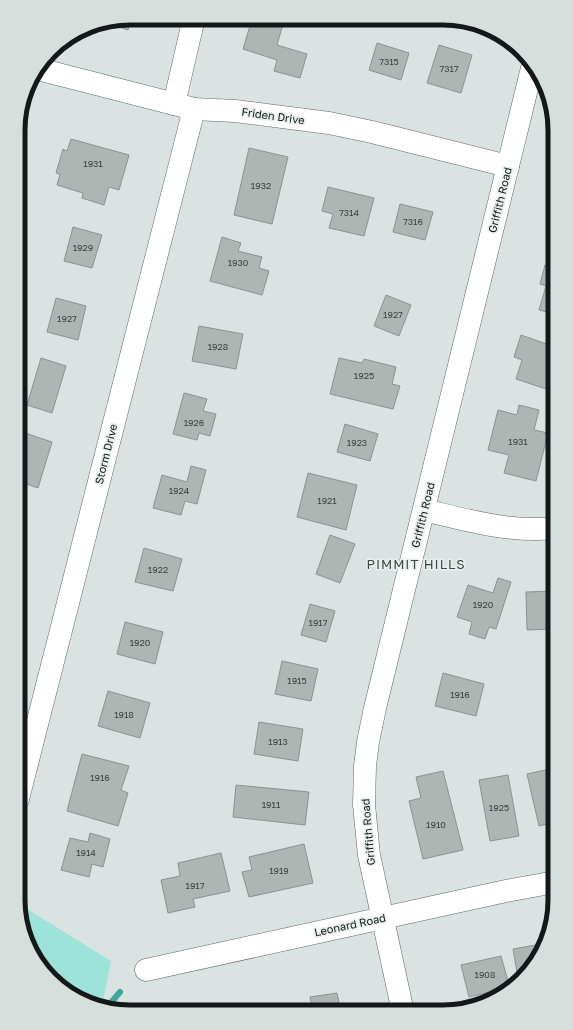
<svg xmlns="http://www.w3.org/2000/svg" width="573" height="1030" viewBox="0 0 573 1030" font-family="'Golos Text',sans-serif">
<style>
.green{fill:#9ee3d9}
.lines{fill:none;stroke-linecap:round;stroke-linejoin:round}
.stream{stroke:#3ea89c;stroke-width:6}
.building{fill:#aeb6b4;stroke:#8b9291}
.minor-casing{stroke:#616867;stroke-width:23}
.minor{stroke:#fff;stroke-width:22}
.labels{text-anchor:middle;stroke-width:3.5;stroke-linejoin:round;paint-order:stroke}
.number-label{font-size:9px;fill:#3b403f}
.street-label{font-size:11px;fill:#151818;stroke:#e8f0ee}
.quarter-label{font-size:13px;letter-spacing:1px;fill:#414846;stroke:#e8f0ee}
.rim{fill:none;stroke:#151818;stroke-width:5}
</style>
<rect width="100%" height="100%" fill="#dae3e1"/>
<polygon class="green" points="19,904 111,961 102,1006 61,989 24,936"/>
<g class="lines">
<polyline class="stream" points="103,1006 109,1005 120,992"/>
</g>
<g class="building">
<polygon points="132,18 128,30 106,23 130,18"/>
<polygon points="252,19 265,19 283,24 277,45 307,54 300,78 274,71 277,60 243,49"/>
<polygon points="377,43 409,53 401,80 369,70"/>
<polygon points="439,45 472,55 461,93 427,83"/>
<polygon points="71,139 129,155 119,190 109,187 104,205 82,198 83,193 57,185 60,174 56,173 63,149 67,151"/>
<polygon points="249,148 288,157 272,224 234,215"/>
<polygon points="328,187 374,198 364,236 329,228 333,214 322,211"/>
<polygon points="400,204 433,212 425,240 393,232"/>
<polygon points="73,227 102,235 92,268 64,261"/>
<polygon points="222,237 241,243 238,251 262,257 259,268 269,271 262,295 210,281"/>
<polygon points="545,265 555,268 555,314 539,310 546,286 540,284"/>
<polygon points="386,295 411,305 399,336 374,326"/>
<polygon points="56,298 86,306 78,340 47,332"/>
<polygon points="199,326 243,334 236,369 192,361"/>
<polygon points="521,335 555,347 555,392 516,379 522,360 514,357"/>
<polygon points="41,358 66,366 52,413 27,405"/>
<polygon points="339,358 362,363 364,359 396,367 392,384 400,386 393,409 330,394"/>
<polygon points="184,393 207,399 203,411 216,414 210,436 199,433 197,440 173,434"/>
<polygon points="519,405 539,410 534,430 548,433 536,481 504,473 509,455 488,450 498,410 517,415"/>
<polygon points="345,424 378,434 370,461 337,452"/>
<polygon points="19,431 52,442 38,488 18,481"/>
<polygon points="191,466 206,470 197,504 185,501 181,515 153,508 162,475 187,482"/>
<polygon points="308,473 357,485 346,530 297,517"/>
<polygon points="18,524 25,526 18,555"/>
<polygon points="330,535 355,544 340,583 316,574"/>
<polygon points="144,548 182,559 173,591 135,582"/>
<polygon points="498,578 511,582 496,629 489,627 485,639 469,634 472,622 457,617 468,585 493,593"/>
<polygon points="555,591 555,629 527,630 526,592"/>
<polygon points="310,604 335,611 326,642 301,635"/>
<polygon points="125,622 163,632 155,664 117,654"/>
<polygon points="282,661 318,669 311,701 275,694"/>
<polygon points="443,673 484,684 476,716 435,706"/>
<polygon points="108,691 150,703 140,738 98,726"/>
<polygon points="259,722 303,729 298,761 254,754"/>
<polygon points="82,754 129,766 121,790 128,793 118,826 67,811"/>
<polygon points="555,768 555,822 539,826 527,774"/>
<polygon points="443,771 463,850 423,859 409,801 421,798 416,777"/>
<polygon points="508,775 519,836 490,841 479,780"/>
<polygon points="236,785 309,792 305,825 233,817"/>
<polygon points="90,833 110,839 103,867 92,864 89,877 61,870 70,838 88,842"/>
<polygon points="304,844 313,883 249,897 242,872 252,870 249,857"/>
<polygon points="221,853 230,891 193,899 195,907 168,913 161,880 180,876 178,863"/>
<polygon points="541,944 532,969 518,978 513,949"/>
<polygon points="501,956 509,985 503,989 469,997 461,965"/>
<polygon points="337,993 341,1012 313,1012 310,997"/>
</g>
<g class="lines">
<g class="minor-casing">
<g id="minor">
<polyline points="38,69 194,109 235,111 329,123 372,132 508,166"/>
<polyline points="174,104 194,18"/>
<path d="M424,510C467,520 510,533 555,528"/>
<polyline points="18,799 194,109"/>
<polyline points="146,970 506,891 555,882"/>
<polyline points="403,1012 369,855 364,805 365,766 368,742 375,708 532,68"/>
</g>
</g>
<use href="#minor" class="minor"/>
</g>
<g class="labels">
<g class="number-label">
<text x="389" y="65">7315</text>
<text x="449" y="72">7317</text>
<text x="93" y="167">1931</text>
<text x="261" y="189">1932</text>
<text x="349" y="216">7314</text>
<text x="413" y="225">7316</text>
<text x="83" y="251">1929</text>
<text x="238" y="266">1930</text>
<text x="393" y="318">1927</text>
<text x="67" y="322">1927</text>
<text x="218" y="350">1928</text>
<text x="364" y="379">1925</text>
<text x="194" y="426">1926</text>
<text x="518" y="445">1931</text>
<text x="357" y="446">1923</text>
<text x="179" y="494">1924</text>
<text x="327" y="504">1921</text>
<text x="158" y="573">1922</text>
<text x="483" y="608">1920</text>
<text x="318" y="626">1917</text>
<text x="140" y="646">1920</text>
<text x="297" y="684">1915</text>
<text x="460" y="698">1916</text>
<text x="124" y="718">1918</text>
<text x="278" y="745">1913</text>
<text x="100" y="781">1916</text>
<text x="271" y="808">1911</text>
<text x="499" y="811">1925</text>
<text x="436" y="828">1910</text>
<text x="86" y="856">1914</text>
<text x="279" y="874">1919</text>
<text x="195" y="889">1917</text>
<text x="485" y="978">1908</text>
</g>
<g class="street-label">
<text transform="translate(273 116) rotate(8)" y="4">Friden Drive</text>
<text transform="translate(500 200) rotate(-76)" y="4">Griffith Road</text>
<text transform="translate(106 454) rotate(-76)" y="4">Storm Drive</text>
<text transform="translate(423 515) rotate(-76)" y="4">Griffith Road</text>
<text transform="translate(368 832) rotate(-95)" y="4">Griffith Road</text>
<text transform="translate(350 925) rotate(-12)" y="4">Leonard Road</text>
</g>
<g class="quarter-label">
<text x="416" y="569">PIMMIT HILLS</text>
</g>
</g>
<path d="M0 0H573V1030H0ZM130 25H443A105 105 0 0 1 548 130V900A105 105 0 0 1 443 1005H130A105 105 0 0 1 25 900V130A105 105 0 0 1 130 25Z" fill="#d7dfdd" fill-rule="evenodd"/>
<path class="rim" d="M130 25H443A105 105 0 0 1 548 130V900A105 105 0 0 1 443 1005H130A105 105 0 0 1 25 900V130A105 105 0 0 1 130 25Z"/>
</svg>
